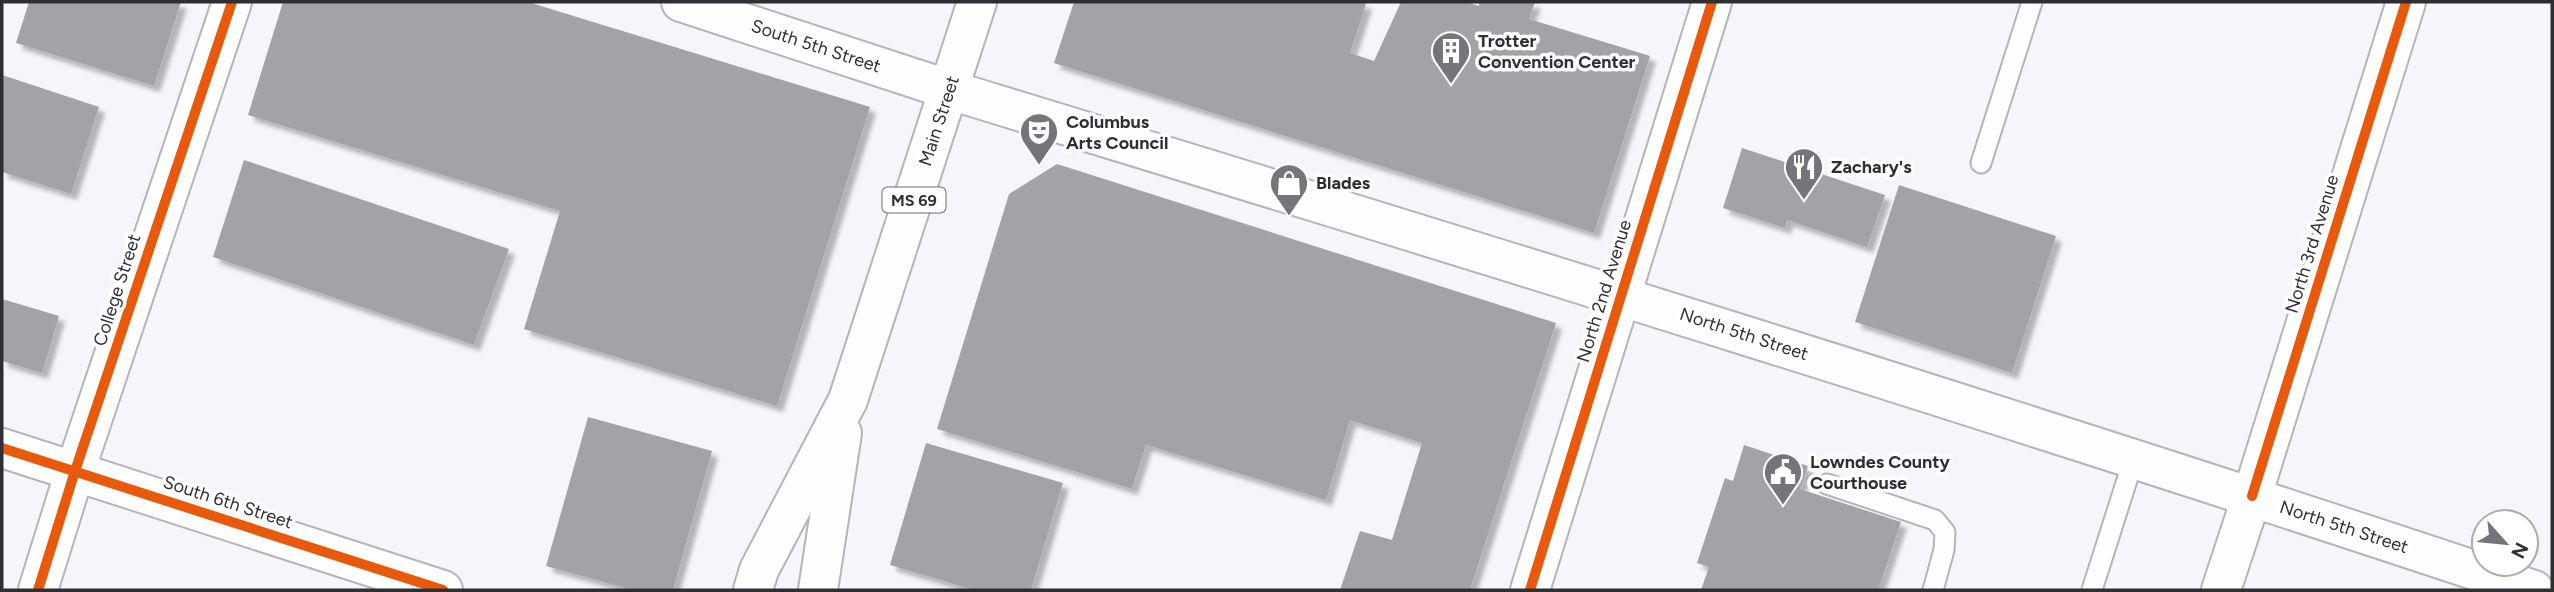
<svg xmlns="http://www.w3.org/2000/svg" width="2554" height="592" viewBox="0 0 2554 592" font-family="Figtree,sans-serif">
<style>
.building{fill:#a3a2a7;filter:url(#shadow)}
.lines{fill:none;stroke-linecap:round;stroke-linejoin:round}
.service-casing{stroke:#b5b4ba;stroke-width:23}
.minor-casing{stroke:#b5b4ba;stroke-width:42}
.tertiary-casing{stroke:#b5b4ba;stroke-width:42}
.secondary-casing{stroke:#b5b4ba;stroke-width:42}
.primary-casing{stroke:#b5b4ba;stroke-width:42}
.service{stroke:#fefefe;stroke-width:19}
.minor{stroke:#fefefe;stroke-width:38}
.tertiary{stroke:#fefefe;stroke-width:38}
.secondary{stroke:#fefefe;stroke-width:38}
.primary{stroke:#fefefe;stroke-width:38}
.cycleway-casing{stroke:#fff;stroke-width:15}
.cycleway{stroke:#e8590c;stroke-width:10}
.labels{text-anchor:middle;stroke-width:7;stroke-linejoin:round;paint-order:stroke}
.shield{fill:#fff;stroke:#6d6d72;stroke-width:2}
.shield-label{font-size:16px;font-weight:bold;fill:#2f2e35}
.poi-label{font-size:18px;font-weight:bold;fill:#2f2e35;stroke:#fff;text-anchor:start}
.street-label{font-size:18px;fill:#2f2e35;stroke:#fff}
</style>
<defs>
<filter id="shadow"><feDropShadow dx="6" dy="6" stdDeviation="2" flood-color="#0004"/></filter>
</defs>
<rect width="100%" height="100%" fill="#f6f5fb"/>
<g class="building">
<polygon points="29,2 181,2 154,86 16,43"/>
<polygon points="283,2 528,2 870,107 777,406 524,329 560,211 248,115"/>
<polygon points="1074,2 1360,2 1366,4 1350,53 1374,61 1401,2 1466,2 1479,6 1479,2 1535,2 1529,19 1650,56 1594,233 1054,63"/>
<polygon points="2,75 99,107 71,194 2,172"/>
<polygon points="1742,148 1885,195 1867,247 1787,220 1785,228 1723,208"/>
<polygon points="244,160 509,249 474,345 213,257"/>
<polygon points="1057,164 1556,323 1470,590 1340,590 1360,531 1392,540 1422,443 1350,420 1326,500 1146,445 1132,489 937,429 1009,194"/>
<polygon points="1899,185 2056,236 2012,373 1855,322"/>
<polygon points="2,299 59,316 42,373 2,361"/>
<polygon points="588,417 712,451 673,590 633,590 546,566"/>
<polygon points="926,443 1063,483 1031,590 974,590 890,565"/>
<polygon points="1744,445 1808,466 1800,489 1901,522 1878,590 1701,590 1709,567 1697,563 1725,478 1733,481"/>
</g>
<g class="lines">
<g class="service-casing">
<g id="service">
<polyline points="1981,163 2032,2"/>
<polyline points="1827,484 1935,520 1945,532 1944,550 1933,590"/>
<polyline points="2092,590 2134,458"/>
</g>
</g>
<g class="minor-casing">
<g id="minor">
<polyline points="2,448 443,590"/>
<polyline points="2252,496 2406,2"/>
<polyline points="38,590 75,471 232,2"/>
<polyline points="1530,590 1712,2"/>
</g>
</g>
<g class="tertiary-casing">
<polyline id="tertiary" points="681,2 950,90"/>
</g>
<g class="secondary-casing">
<g id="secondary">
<path d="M950,90C1480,252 2009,415 2534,590"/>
<polyline points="2221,590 2252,496"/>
</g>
</g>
<g class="primary-casing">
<g id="primary">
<polyline points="753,590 759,570 848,400 977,2"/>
<polyline points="818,590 842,433"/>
</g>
</g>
<use href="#service" class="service"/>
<use href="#minor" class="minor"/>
<use href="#tertiary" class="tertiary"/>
<use href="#secondary" class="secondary"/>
<use href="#primary" class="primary"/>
<g class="cycleway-casing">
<g id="cycleway">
<polyline points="2,448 443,590"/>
<polyline points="2252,496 2406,2"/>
<polyline points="38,590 75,471 232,2"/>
<polyline points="1530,590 1712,2"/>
</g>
</g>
<use href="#cycleway" class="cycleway"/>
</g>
<defs>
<g id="building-pin" transform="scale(2.0125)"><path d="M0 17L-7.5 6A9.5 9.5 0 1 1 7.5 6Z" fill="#75747a" stroke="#fff"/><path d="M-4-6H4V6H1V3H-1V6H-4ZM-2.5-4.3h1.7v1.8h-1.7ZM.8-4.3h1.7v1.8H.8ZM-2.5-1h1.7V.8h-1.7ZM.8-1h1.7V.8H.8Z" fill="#fff"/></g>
<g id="theatre-pin" transform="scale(2.0125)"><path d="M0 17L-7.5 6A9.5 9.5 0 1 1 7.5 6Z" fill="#75747a" stroke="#fff"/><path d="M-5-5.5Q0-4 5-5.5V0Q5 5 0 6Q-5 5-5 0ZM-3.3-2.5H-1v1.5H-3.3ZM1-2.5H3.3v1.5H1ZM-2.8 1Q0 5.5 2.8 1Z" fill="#fff"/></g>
<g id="restaurant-pin" transform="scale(2.0125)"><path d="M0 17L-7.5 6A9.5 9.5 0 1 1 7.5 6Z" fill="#75747a" stroke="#fff"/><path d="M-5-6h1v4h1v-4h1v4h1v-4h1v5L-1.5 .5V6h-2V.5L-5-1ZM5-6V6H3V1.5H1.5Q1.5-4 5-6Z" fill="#fff"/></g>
<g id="shop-pin" transform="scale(2.0125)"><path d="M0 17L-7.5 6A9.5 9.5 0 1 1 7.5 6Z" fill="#75747a" stroke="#fff"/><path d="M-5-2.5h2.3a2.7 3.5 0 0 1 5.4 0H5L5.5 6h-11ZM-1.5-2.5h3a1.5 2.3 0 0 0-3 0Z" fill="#fff"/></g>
<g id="civic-pin" transform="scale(2.0125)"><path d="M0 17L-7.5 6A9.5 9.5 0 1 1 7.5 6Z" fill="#75747a" stroke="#fff"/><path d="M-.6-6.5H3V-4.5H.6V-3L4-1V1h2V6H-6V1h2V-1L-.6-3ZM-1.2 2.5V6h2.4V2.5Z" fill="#fff"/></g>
</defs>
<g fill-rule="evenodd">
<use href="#building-pin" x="1451" y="51"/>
<use href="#theatre-pin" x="1039" y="132"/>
<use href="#restaurant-pin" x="1804" y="167"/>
<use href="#shop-pin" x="1289" y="183"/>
<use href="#civic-pin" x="1783" y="472"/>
</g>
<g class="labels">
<rect class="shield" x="882.5" y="187.5" width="63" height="25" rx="5"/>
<g class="shield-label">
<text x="914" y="206">MS 69</text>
</g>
<g class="poi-label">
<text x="1478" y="47">Trotter<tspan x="1478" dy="21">Convention Center</tspan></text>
<text x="1066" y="128">Columbus<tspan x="1066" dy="21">Arts Council</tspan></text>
<text x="1831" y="173">Zachary's</text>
<text x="1316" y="189">Blades</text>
<text x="1810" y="468">Lowndes County<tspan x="1810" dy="21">Courthouse</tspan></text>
</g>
<g class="street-label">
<text transform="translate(816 46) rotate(18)" y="6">South 5th Street</text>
<text transform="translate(939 121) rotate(-72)" y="6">Main Street</text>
<text transform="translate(2312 244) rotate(-73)" y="6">North 3rd Avenue</text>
<text transform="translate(117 290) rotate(-72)" y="6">College Street</text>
<text transform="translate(1604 291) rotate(-73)" y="6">North 2nd Avenue</text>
<text transform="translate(1744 334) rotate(18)" y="6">North 5th Street</text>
<text transform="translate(228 502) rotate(18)" y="6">South 6th Street</text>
<text transform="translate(2344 527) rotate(18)" y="6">North 5th Street</text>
</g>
</g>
<rect width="2554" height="592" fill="none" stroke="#2f2e35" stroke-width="7"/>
<g transform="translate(2505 543) rotate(117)"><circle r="33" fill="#ffffff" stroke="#acabae" stroke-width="2"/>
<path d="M0-5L12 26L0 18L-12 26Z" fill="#75747a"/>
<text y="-10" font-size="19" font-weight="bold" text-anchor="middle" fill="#2f2e35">N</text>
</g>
</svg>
